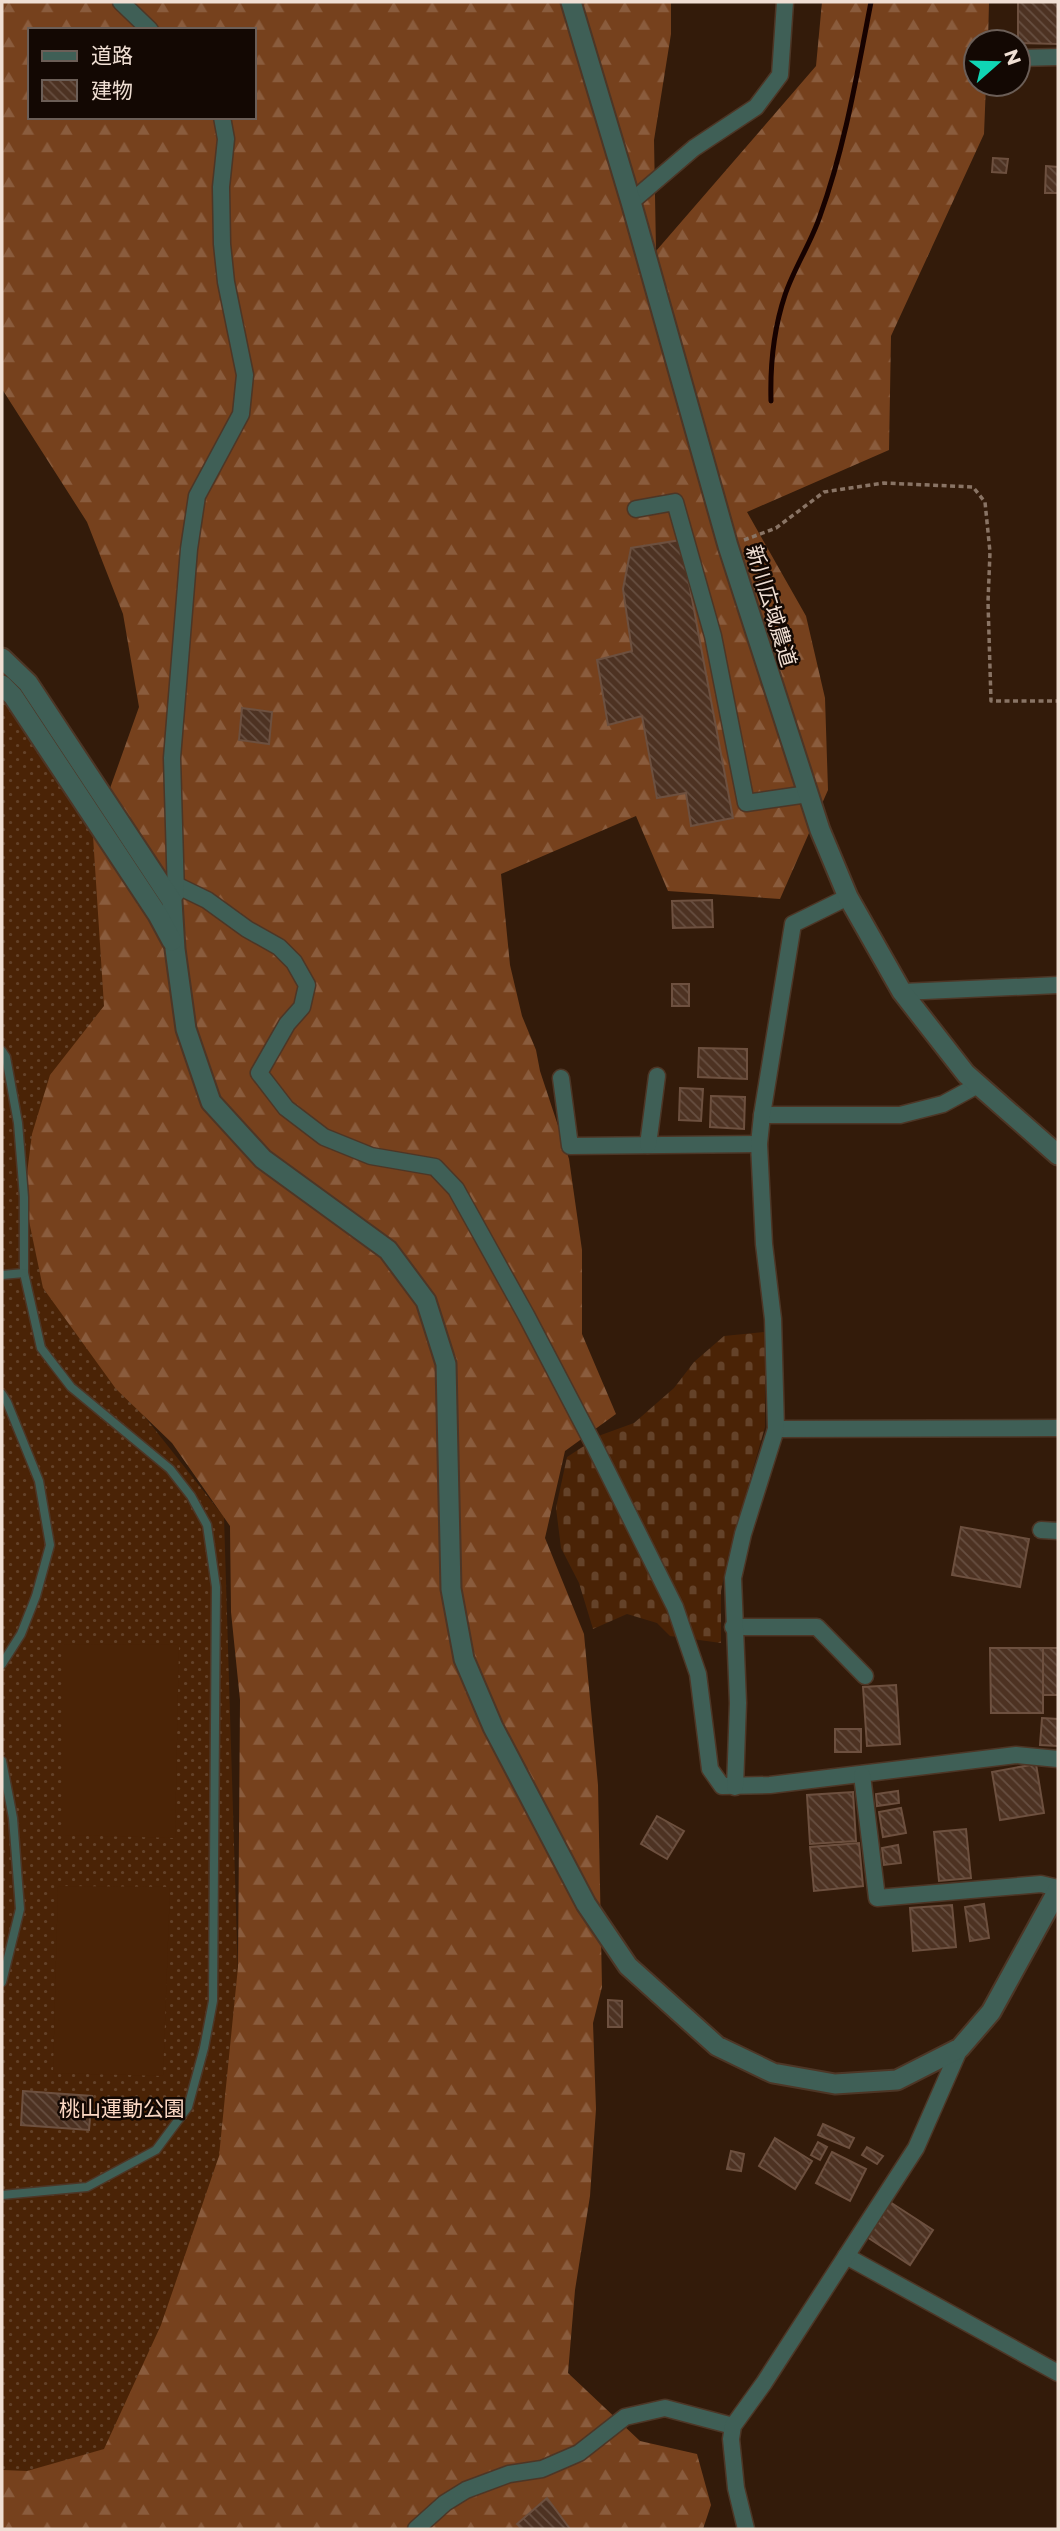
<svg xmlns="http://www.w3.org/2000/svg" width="1060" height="2531" viewBox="0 0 1060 2531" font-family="Montserrat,'Noto Sans JP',sans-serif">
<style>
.grass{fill:url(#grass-dots)}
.forest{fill:url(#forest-firs);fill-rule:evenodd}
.cemetery{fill:url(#cemetery-stones)}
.garden{fill:#4a2306}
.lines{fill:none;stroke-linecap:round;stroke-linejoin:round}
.stream{stroke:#170200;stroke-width:5}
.building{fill:url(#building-back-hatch);stroke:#6d503f;stroke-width:2}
.service-casing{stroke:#4d3626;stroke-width:11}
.minor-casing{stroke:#4d3626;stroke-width:19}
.tertiary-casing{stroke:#4d3626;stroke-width:23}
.path{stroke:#897465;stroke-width:3.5;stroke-dasharray:5 3.5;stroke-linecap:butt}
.service{stroke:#3f5f56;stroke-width:8}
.minor{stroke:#3f5f56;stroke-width:16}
.tertiary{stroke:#3f5f56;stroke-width:19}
.labels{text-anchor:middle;stroke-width:5;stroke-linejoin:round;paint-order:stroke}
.street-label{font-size:21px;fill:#f0dfd4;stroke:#130803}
.park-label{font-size:21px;fill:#fad7c3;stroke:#130803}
</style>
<defs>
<pattern id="grass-dots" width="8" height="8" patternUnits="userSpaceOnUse" patternTransform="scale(1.75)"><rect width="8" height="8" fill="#4a2306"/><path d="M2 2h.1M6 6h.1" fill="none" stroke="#644229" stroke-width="1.8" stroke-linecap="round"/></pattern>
<pattern id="forest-firs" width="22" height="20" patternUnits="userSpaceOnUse" patternTransform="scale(1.75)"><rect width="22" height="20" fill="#76411d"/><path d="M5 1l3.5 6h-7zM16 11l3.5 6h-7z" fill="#8a5c3d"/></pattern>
<pattern id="cemetery-stones" width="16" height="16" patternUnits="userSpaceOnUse" patternTransform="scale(1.75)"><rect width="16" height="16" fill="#4a2306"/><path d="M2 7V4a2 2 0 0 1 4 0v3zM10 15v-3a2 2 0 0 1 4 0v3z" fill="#644229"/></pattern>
<pattern id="building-back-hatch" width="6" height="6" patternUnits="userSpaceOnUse" patternTransform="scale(1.75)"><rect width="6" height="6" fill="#4d3222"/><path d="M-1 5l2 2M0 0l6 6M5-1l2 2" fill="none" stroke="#674f41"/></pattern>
</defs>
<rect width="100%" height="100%" fill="#331b0a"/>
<polygon class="grass" points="2,699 175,949 43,1288 224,1517 243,2139 183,2332 87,2476 2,2471"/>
<path class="forest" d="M2,2H671V34L654,140L656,251L816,66L822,2H989L988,42H976V84H986L984,134L891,336L889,450L747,512L806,616L825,698L828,790L780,899L668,891L636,816L501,874L510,965L522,1016L536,1050L540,1071L569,1159L582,1250V1334L616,1414L565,1451L545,1538L584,1634L598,1785L602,1987L593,2023L596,2109L590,2196L575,2290L568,2373L640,2441L697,2454L711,2505L703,2529H2V2470L27,2471L104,2449L161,2325L219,2156L238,1967L240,1700L231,1612L230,1526L172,1443L116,1389L43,1288L24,1197L32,1134L50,1075L104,1006L93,836L139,707L123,614L87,522L2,389ZM30,30H254V117H30Z"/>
<polygon class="cemetery" points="765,1332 765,1427 728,1557 721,1591 721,1643 670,1636 657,1623 627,1614 593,1629 579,1583 561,1548 556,1508 567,1457 601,1435 634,1423 674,1388 694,1362 724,1336"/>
<g class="garden">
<polygon points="64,1644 179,1645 175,1838 64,1835"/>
<polygon points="58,1886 170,1887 163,2076 53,2073"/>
</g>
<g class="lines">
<path class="stream" d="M771,401C770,366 774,328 785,295C794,268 811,243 820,216C845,147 857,74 871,2"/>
</g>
<g class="building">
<polygon points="1018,2 1058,2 1058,44 1018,43"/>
<polygon points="993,158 1008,159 1006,173 992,172"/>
<polygon points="1046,166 1058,167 1058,193 1045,193"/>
<polygon points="681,540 733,818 691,826 686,793 657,798 642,716 608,725 597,660 632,651 623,589 631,548"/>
<polygon points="242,708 272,712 269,744 239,740"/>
<polygon points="712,900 713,927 673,928 672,901"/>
<rect x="672" y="984" width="17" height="22"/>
<polygon points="699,1048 747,1049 747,1079 698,1077"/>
<polygon points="680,1088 703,1089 701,1121 679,1120"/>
<polygon points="711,1096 745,1097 744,1129 710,1127"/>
<polygon points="961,1527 1029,1539 1020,1587 952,1575"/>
<polygon points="990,1648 1043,1648 1043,1713 991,1713"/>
<rect x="1043" y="1648" width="15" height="47"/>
<polygon points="896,1685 900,1744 867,1746 863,1687"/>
<polygon points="1042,1718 1058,1719 1058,1746 1040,1745"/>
<rect x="835" y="1729" width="26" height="23"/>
<polygon points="1036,1764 1044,1813 1000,1820 992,1772"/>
<polygon points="898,1791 899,1803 877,1806 876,1794"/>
<polygon points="853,1792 856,1841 810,1844 807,1795"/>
<polygon points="901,1808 906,1833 883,1837 879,1812"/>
<polygon points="657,1816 684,1831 667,1859 641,1844"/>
<polygon points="966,1829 971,1878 939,1881 934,1832"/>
<polygon points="859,1843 863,1886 814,1891 810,1847"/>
<polygon points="898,1845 901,1863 884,1865 882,1848"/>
<polygon points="984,1904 989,1938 970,1941 965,1907"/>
<polygon points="952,1905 956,1947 913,1951 910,1908"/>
<polygon points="608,2000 622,2001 622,2027 608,2027"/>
<polygon points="23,2091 92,2096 89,2130 21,2125"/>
<polygon points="823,2124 854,2138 849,2148 818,2135"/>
<polygon points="775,2138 812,2161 795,2189 759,2166"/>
<polygon points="818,2142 827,2147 820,2160 811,2155"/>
<polygon points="867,2147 883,2156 877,2164 862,2155"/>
<polygon points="731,2151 744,2154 741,2171 727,2169"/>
<polygon points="832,2152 866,2169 850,2201 816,2183"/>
<polygon points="890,2202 933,2230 910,2265 867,2237"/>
<polygon points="547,2498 570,2529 522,2529 517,2524"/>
</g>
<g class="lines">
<g class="service-casing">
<g id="service">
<polyline points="2,1051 6,1057 18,1123 24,1197 24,1273 41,1348 71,1387 170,1469 191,1496 207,1525 216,1587 213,2001 204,2048 188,2107 156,2150 87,2187 2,2195"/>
<polyline points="2,1275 24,1273"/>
<polyline points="2,1394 7,1402 39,1481 50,1545 36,1596 21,1634 2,1664"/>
<polyline points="2,1761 13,1818 20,1909 2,1982"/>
</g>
</g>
<g class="minor-casing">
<g id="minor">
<polyline points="121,2 150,30"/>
<polyline points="1018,58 1058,57"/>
<polyline points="631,202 694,148 756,107 780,75 785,2"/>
<polyline points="636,509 675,502 713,636 746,803 808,794"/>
<polyline points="176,885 207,900 247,929 279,947 294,962 307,985 302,1007 287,1024 259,1073 286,1108 324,1137 371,1156 435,1167 456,1189 526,1315 594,1445 675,1607 698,1674 710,1769 722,1786 770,1785 1016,1755 1058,1759"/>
<polyline points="176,894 172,758 189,549 197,496 241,414 245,375 226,282 222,244 221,187 226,139 222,117"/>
<polyline points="902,992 1058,985"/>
<polyline points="561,1078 570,1146 759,1144"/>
<polyline points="762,1115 900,1115 943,1104 978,1085"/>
<polyline points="648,1145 657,1076"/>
<polyline points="776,1429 1058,1428"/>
<polyline points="1041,1530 1058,1531"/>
<polyline points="733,1627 817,1627 865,1676"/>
<polyline points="862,1775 877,1898 1041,1884 1058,1888"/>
<polyline points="735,1787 738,1703 733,1578 743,1534 776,1429 773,1319 764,1244 759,1144 762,1115 793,924 848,897"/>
<polyline points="846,2256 1058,2373"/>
<polyline points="416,2529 445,2503 466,2490 509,2474 542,2469 579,2453 625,2417 665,2408 733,2426"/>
<polyline points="746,2529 736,2488 731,2439 733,2426 764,2383 916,2148 960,2048"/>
</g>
</g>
<g class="tertiary-casing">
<g id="tertiary">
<polyline points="571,2 631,202 728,546 820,830 848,897 902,992 966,1074 1058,1155"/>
<polyline points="2,658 28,683 172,901 175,949 186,1029 211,1102 263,1159 388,1250 426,1301 446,1364 451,1589 464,1659 493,1727 586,1904 628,1966 717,2046 773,2073 835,2084 897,2080 960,2048 991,2012 1058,1890"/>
<polyline points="2,685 13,696 158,915 172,941"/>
</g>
</g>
<polyline class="path" points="744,540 776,528 824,492 884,483 973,487 985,502 990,552 988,602 991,701 1058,701"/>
<use href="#service" class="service"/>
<use href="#minor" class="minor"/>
<use href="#tertiary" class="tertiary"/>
</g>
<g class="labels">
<g class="street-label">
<text transform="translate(771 606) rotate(73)" y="7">新川広域農道</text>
</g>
<g class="park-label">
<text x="122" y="2116">桃山運動公園</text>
</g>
</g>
<rect width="1060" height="2531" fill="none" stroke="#f0dfd4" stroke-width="7"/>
<rect x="28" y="28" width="228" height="91" fill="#130803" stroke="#6b5e57" stroke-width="2"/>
<rect x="42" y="51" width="35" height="10" fill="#3f5f56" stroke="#6b5e57" stroke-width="2"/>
<text x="91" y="63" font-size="21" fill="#f0dfd4">道路</text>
<rect x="42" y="80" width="35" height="21" fill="url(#building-back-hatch)" stroke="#6b5e57" stroke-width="2"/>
<text x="91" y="98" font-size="21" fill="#f0dfd4">建物</text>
<g transform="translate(997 63) rotate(70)"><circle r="33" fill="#130803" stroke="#6b5e57" stroke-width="2"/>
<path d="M0-5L12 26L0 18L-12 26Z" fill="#10d5b4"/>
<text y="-10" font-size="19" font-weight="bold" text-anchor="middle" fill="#f0dfd4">N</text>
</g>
</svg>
